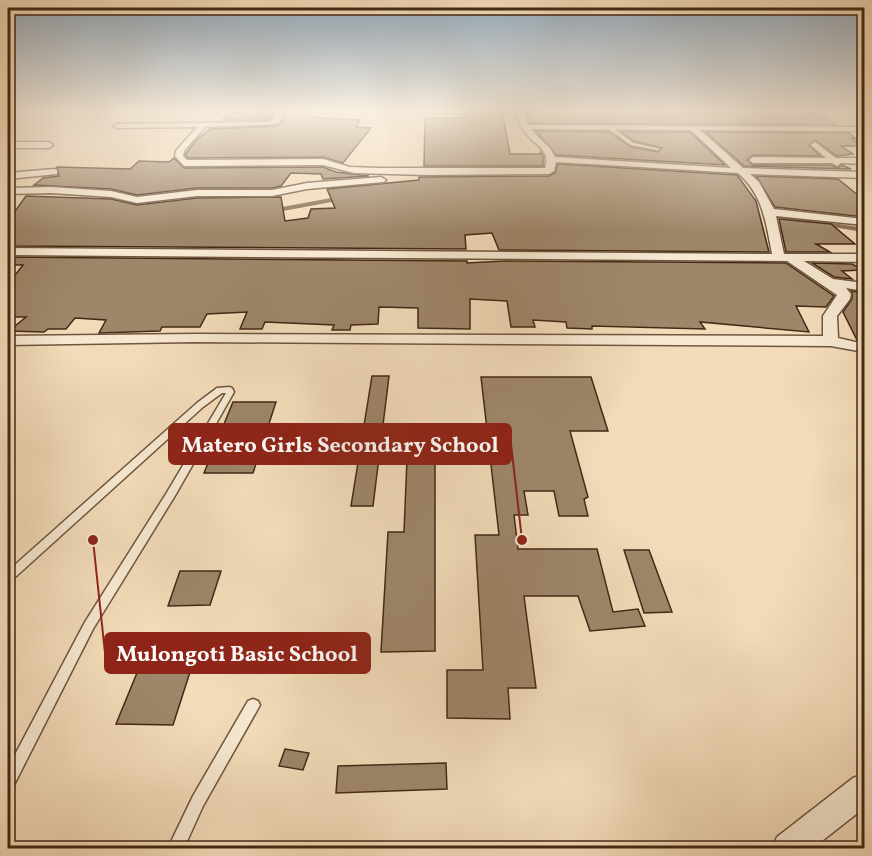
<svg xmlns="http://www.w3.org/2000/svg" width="872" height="856" viewBox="0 0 872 856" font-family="Vollkorn,serif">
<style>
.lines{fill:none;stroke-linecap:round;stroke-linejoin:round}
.stream{stroke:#886f56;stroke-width:4}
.building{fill:#9e866a;stroke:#432915;stroke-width:1.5}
.service-casing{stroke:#6f563e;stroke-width:3}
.minor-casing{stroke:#6f563e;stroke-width:3}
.service{fill:#f7e8d2;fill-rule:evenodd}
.minor{fill:#f7e8d2;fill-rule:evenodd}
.leader{fill:none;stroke:#8f2418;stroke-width:2}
.callout-dot{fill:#8f2418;stroke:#f7e8d2;stroke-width:2}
.callout{fill:#8f2418;stroke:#8f2418;stroke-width:2}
.callout-label{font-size:22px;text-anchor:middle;font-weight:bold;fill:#fff}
</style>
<rect width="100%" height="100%" fill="#f2dbb9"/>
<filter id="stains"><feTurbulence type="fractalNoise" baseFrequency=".00333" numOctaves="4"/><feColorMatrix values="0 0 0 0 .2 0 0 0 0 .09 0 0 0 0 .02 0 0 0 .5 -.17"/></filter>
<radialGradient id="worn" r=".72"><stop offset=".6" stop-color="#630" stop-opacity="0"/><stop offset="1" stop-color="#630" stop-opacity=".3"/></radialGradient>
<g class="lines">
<g class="stream">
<polyline points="277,210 337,199"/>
<polyline points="776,216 864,230"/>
</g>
</g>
<g class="building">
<polygon points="247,111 273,111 271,118 266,120 223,120 229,113 246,113"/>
<polygon points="285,111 315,111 310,117 360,120 356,127 371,128 343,163 323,157 188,158 185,155 196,140 210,129 276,126 282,123"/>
<polygon points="526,111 822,114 837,125 530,123"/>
<polygon points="502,112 510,154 541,154 540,151 543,156 543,166 424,166 425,118 467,118 463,114"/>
<polygon points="536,131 609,132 631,147 658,152 662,148 634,141 621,132 690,132 725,165 556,155"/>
<polygon points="706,132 849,133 856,139 851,138 860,146 841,146 853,154 837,156 815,140 809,145 820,156 753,155 747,160 753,165 831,165 837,168 842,165 851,169 744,166"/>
<polygon points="174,158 184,168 323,167 336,172 369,176 323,179 321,174 291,173 281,186 272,188 197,188 137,195 111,189 34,185 43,178 59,176 57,167 130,169 139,161 169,162"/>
<polygon points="558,164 737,175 756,201 769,252 499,250 492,233 465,235 466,249 8,246 8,221 26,196 111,199 137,205 197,198 281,197 285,221 308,218 311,209 335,208 327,189 419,180 419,177 549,176 555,173"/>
<polygon points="756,176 838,179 864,200 864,217 775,207"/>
<polygon points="779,219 831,224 855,244 816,244 830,252 786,252"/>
<polygon points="8,257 467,261 467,263 504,261 786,263 834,296 826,307 796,306 809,332 700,322 705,329 592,326 592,329 567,328 566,322 533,320 535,327 511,327 507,301 470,299 470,329 418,328 418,308 379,307 378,324 351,325 350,330 332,330 334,325 265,322 262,329 240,329 247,312 207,314 200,327 162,327 160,331 99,333 106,320 75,318 66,329 48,329 44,332 9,331 26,317 8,317 8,284 23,265 8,265"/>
<polygon points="812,263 852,264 863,270 842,271 852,279 834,277"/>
<polygon points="852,291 864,293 864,342 857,340 843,312 852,299"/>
<polygon points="372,376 389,376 373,506 351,506"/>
<polygon points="481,377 591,377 608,431 570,431 588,497 584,499 588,516 559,516 554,491 524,491 528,515 514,515 518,549 597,549 613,612 638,609 645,626 590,631 578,596 524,596 536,688 508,688 510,719 447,718 447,670 483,670 475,535 499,535"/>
<polygon points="233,402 276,402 253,473 204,473"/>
<polygon points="408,435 435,435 435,651 381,652 388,532 404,532"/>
<polygon points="624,550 649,550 672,612 644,613"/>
<polygon points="180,571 221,571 210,605 168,606"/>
<polygon points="139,668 191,669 173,725 116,724"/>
<polygon points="285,749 309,753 303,770 279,766"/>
<polygon points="446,763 447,789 336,793 338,766"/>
</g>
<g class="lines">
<g class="service-casing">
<g id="service">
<polygon points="609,127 611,127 633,143 660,149 658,150 631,145 609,129"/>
<polygon points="229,387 232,388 234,392 176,494 93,629 13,787 8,789 8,768 85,622 166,494 226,393 222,393 203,407 12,580 8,581 8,571 197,403 217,388"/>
<polygon points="253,699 258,701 260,705 203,806 184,848 168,848 193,796 248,701"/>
</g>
</g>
<g class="minor-casing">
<g id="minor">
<polygon points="8,111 15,111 8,116"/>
<path d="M275,111H283L280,122L276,124L205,127L184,151L183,156L187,160L323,159L350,167L378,168H545C551,148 533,145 523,130C519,124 518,117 516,111H524L528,125L864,127V131L700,130L743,168L864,172V178L750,174L759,182L774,209L864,219V225L776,216L784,254H864V262L804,261L833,279L864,283V291L846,288L851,294L850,299L837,316L838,338L864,344V352L831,346L195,342L8,345V336L195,334L823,336V316L837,295L787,261L8,255V248L772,254C766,223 763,194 738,173L556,162L554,171L549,174L427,175L354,173L323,165L184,166L175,156L176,151L197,127L117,128L113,126L117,124L266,122L273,120ZM531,129L691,130L731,168L555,157C550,145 539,140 531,129Z"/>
<polygon points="8,142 49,142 53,145 49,148 8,148"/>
<polygon points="815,142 836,158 864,158 864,164 841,163 837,166 832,163 753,163 749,160 753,157 826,158 811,145"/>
<polygon points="54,169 57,170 57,174 8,179 8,173"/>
<polygon points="381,177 386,180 384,182 307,189 272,196 197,196 137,203 111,197 51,193 8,194 8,188 51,187 111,191 137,197 197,190 272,190 307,183"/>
<polygon points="864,774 864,808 813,848 772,848 777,837 853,778"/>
</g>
</g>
<use href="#service" class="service"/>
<use href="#minor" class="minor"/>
</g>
<linearGradient id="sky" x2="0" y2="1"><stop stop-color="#94abbf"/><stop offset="0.48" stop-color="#f9efe0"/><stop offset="1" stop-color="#f9efe0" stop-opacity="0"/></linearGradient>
<rect width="872" height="231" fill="url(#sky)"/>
<path class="leader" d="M522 540L511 444M93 540L105 653"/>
<g class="callout-dot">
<circle cx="522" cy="540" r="6"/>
<circle cx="93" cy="540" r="6"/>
</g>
<g class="callout">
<rect x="169" y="424" width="342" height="40" rx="6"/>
<rect x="105" y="633" width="265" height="40" rx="6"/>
</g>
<g class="callout-label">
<text x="340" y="452">Matero Girls Secondary School</text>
<text x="237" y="661">Mulongoti Basic School</text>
</g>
<rect width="872" height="856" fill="none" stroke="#f2dbb9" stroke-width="30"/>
<rect x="9" y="9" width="854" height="838" fill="none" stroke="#432915" stroke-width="3"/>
<rect x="15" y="15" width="842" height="826" fill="none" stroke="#432915" stroke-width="1.5"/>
<rect width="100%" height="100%" filter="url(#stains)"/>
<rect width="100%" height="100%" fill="url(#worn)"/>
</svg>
